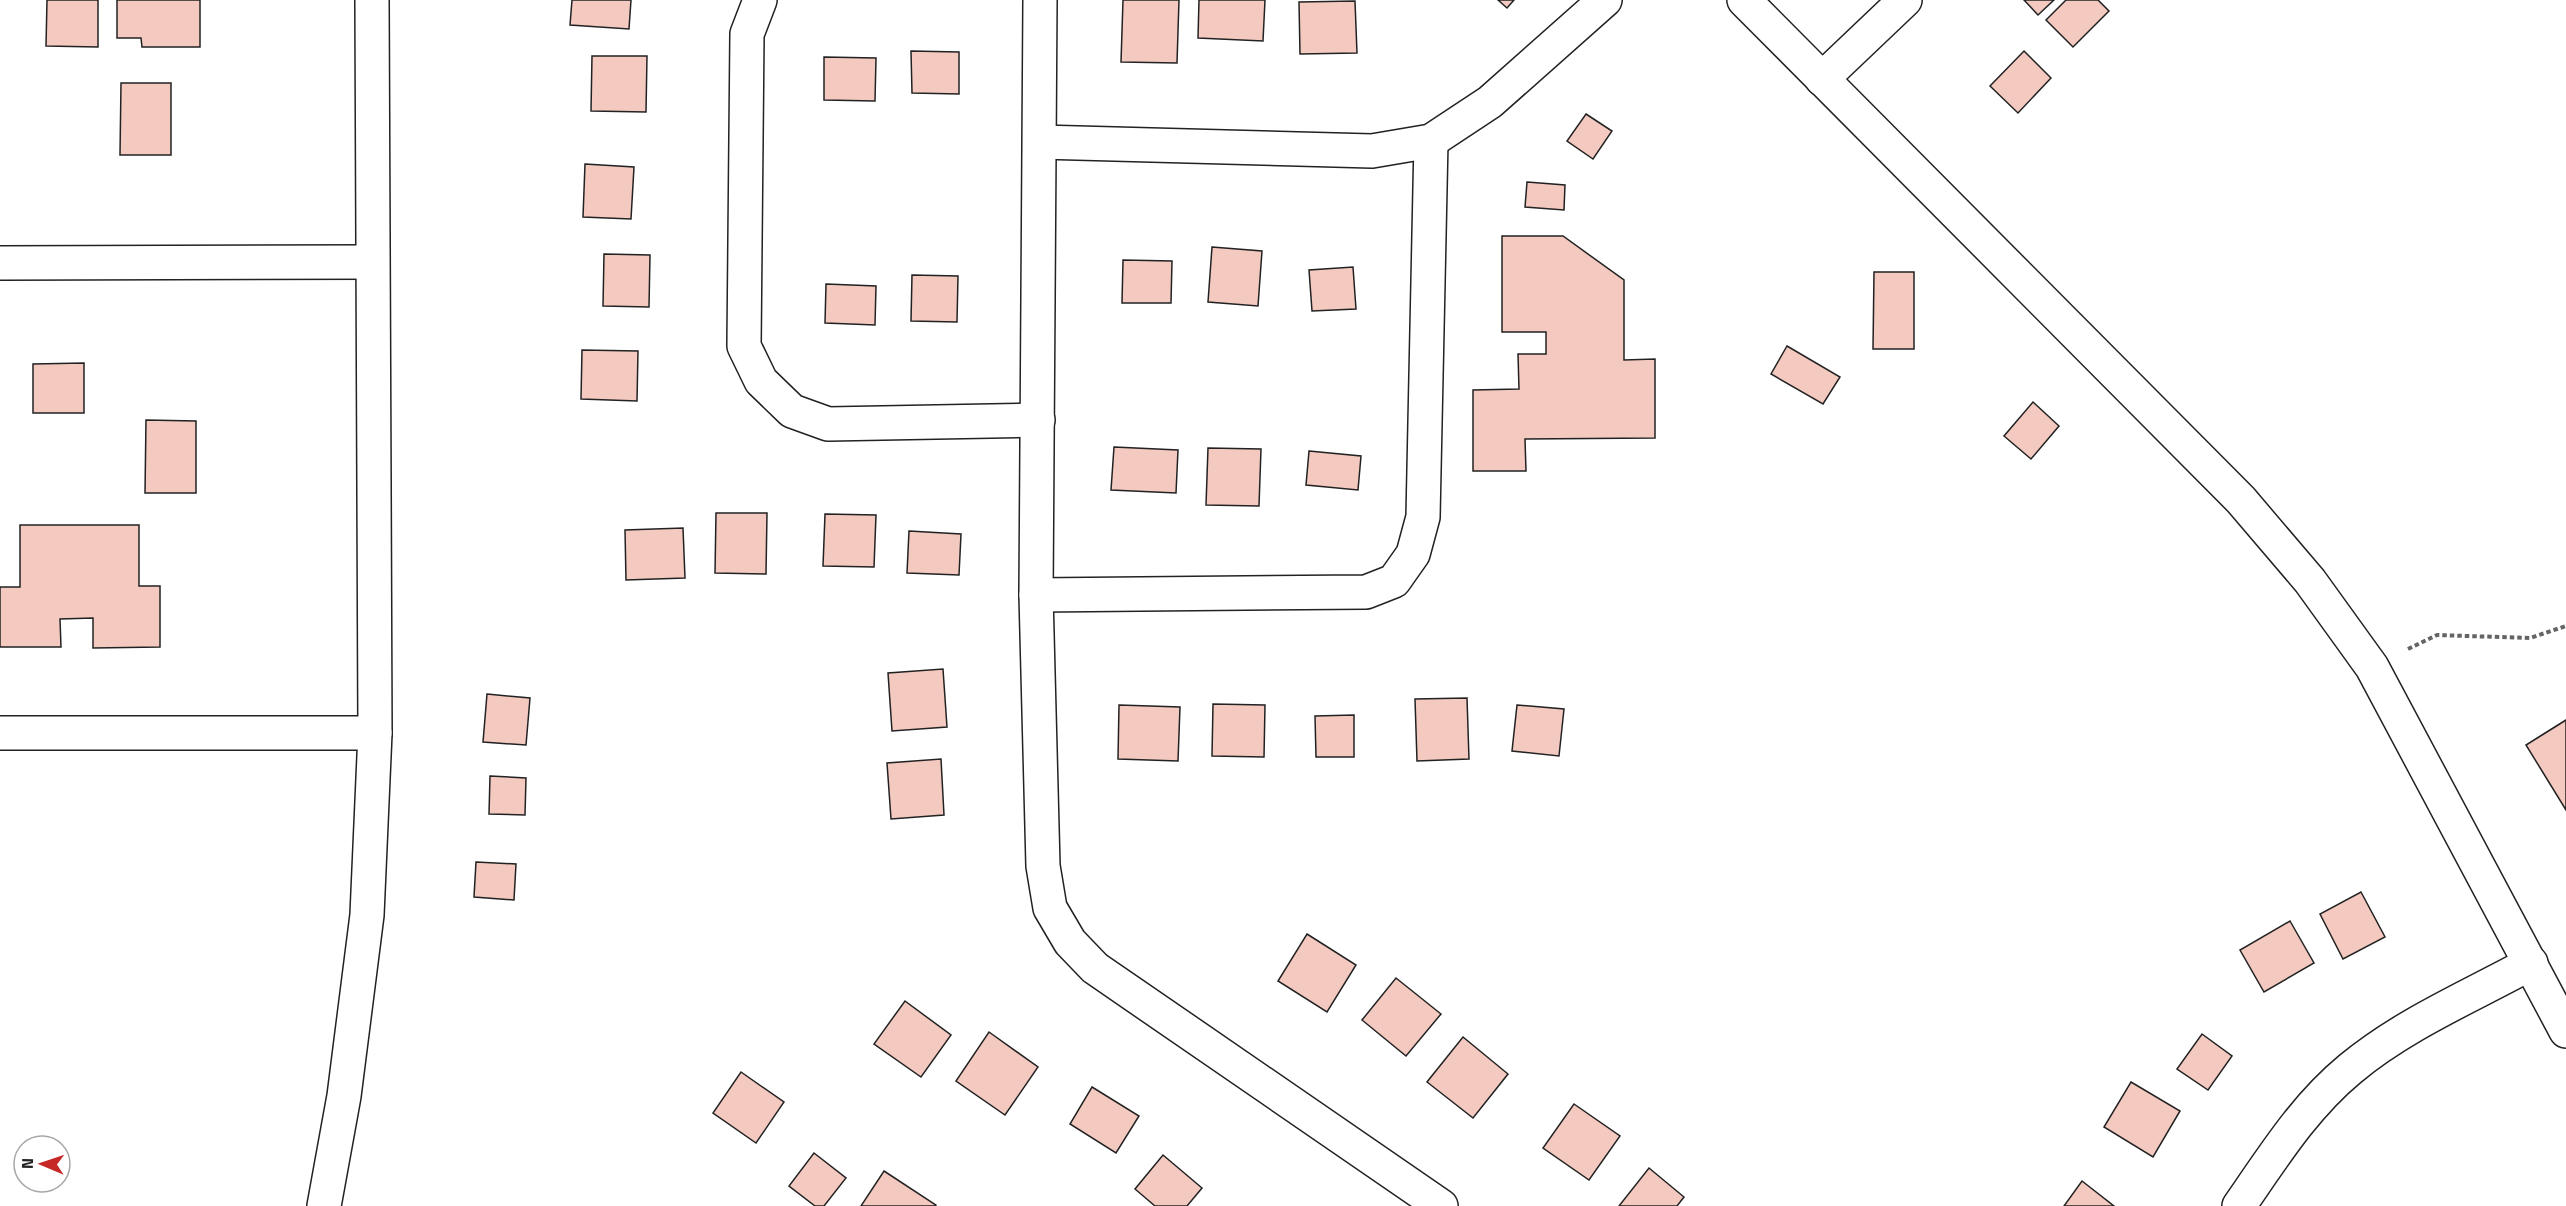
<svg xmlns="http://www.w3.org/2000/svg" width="2566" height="1206" viewBox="0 0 2566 1206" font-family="'Titillium Web',sans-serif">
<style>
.building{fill:#f3c9c0;stroke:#222;stroke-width:1.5}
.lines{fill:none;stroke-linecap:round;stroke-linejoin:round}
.street-casing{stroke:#222;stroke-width:36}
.secondary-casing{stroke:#222;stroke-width:36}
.path{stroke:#646464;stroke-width:4;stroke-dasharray:4.5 3;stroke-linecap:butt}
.street{stroke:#fff;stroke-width:33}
.secondary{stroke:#fff;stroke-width:33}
</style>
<rect width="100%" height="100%" fill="#fff"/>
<g class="building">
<polygon points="47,0 98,0 98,47 46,46"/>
<polygon points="117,0 200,0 200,47 142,47 141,38 117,38"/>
<polygon points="572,0 631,0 629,29 570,25"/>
<polygon points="1123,0 1179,0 1177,63 1121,62"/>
<polygon points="1199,0 1265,0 1263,41 1198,38"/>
<polygon points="1498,0 1514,0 1507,8"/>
<polygon points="2024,0 2054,0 2038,15"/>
<polygon points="2066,0 2098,0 2109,11 2073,47 2046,20"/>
<polygon points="1355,1 1357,53 1300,54 1299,2"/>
<polygon points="911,51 959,52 959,94 912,93"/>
<polygon points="2024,51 2051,78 2018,113 1990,86"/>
<polygon points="592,56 647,56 646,112 591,111"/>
<polygon points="824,57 876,58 875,101 824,100"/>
<polygon points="121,83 171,83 171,155 120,155"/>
<polygon points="1586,114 1612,131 1593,159 1567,141"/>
<polygon points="585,164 634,167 631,219 583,217"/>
<polygon points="1527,182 1565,185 1564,210 1525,207"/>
<polygon points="1502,236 1563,236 1624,280 1624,360 1655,359 1655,438 1525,439 1526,471 1473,471 1473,390 1519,389 1518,354 1546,354 1546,332 1502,332"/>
<polygon points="1212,247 1262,251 1258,306 1208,302"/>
<polygon points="604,254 650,255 649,307 603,306"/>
<polygon points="1123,260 1172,261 1171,303 1122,303"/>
<polygon points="1353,267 1356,309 1312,311 1309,270"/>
<polygon points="1874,272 1914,272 1914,349 1873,349"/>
<polygon points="912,275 958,276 957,322 911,321"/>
<polygon points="826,284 876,286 875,325 825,323"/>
<polygon points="1787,346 1840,377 1823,404 1771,374"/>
<polygon points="582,350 638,351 637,401 581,399"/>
<polygon points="84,363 84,413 33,413 33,364"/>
<polygon points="2033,402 2059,426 2031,459 2004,436"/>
<polygon points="146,420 196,421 196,493 145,493"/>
<polygon points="1114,447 1178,450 1176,493 1111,490"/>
<polygon points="1208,448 1261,449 1259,506 1206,505"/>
<polygon points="1309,451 1361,456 1358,490 1306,485"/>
<polygon points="716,513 767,513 766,574 715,573"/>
<polygon points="825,514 876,515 874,567 823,566"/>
<polygon points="20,525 139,525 139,586 160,586 160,647 93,648 93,618 60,619 61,647 0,647 0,587 20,587"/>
<polygon points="683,528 685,578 626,580 625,530"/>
<polygon points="909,531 961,534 959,575 907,573"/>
<polygon points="943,669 947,727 892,731 888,673"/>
<polygon points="487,694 530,698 526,745 483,742"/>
<polygon points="1467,698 1469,759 1417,761 1415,699"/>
<polygon points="1213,704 1265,705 1264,757 1212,756"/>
<polygon points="1119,705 1180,707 1178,761 1118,759"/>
<polygon points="1517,705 1564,709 1559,756 1512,751"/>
<polygon points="1354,715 1354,757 1316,757 1315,716"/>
<polygon points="2566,720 2566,810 2526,745"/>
<polygon points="941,759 944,815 891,819 887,763"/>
<polygon points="490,776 526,778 525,815 489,814"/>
<polygon points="476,862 516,864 514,900 474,897"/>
<polygon points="2361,892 2385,937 2343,959 2320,914"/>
<polygon points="2290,921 2314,963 2264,992 2240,950"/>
<polygon points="1307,934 1356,965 1327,1012 1278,981"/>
<polygon points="1396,978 1441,1014 1406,1056 1362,1020"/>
<polygon points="905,1001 951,1035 921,1077 874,1044"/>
<polygon points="989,1032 1038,1067 1005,1115 956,1081"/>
<polygon points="2202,1034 2232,1056 2208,1090 2177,1069"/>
<polygon points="1463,1037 1508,1074 1473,1118 1427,1082"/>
<polygon points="741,1072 784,1102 756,1143 713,1113"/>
<polygon points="2131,1082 2180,1111 2153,1157 2104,1127"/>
<polygon points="1092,1087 1139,1116 1116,1153 1070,1124"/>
<polygon points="1574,1104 1620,1136 1589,1180 1543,1148"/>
<polygon points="814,1153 846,1178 824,1206 815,1206 789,1186"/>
<polygon points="1163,1155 1202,1188 1187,1206 1155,1206 1135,1189"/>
<polygon points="1649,1168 1684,1197 1677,1206 1619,1206"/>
<polygon points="884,1171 936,1205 935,1206 861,1206"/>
<polygon points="2082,1181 2114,1206 2064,1206"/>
</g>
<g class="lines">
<g class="street-casing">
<g id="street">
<polyline points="760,0 747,34 744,346 761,381 792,411 828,424 1038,420"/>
<polyline points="1040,0 1036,595 1043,866 1050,908 1070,942 1095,968 1441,1206"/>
<polyline points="1744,0 2241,500 2310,581 2372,667 2566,1031"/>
<polyline points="1822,79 1905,0"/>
<polyline points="1040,142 1372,151 1431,141 1490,102 1605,0"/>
<polyline points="0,263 372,262"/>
<polyline points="1036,595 1366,592 1394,581 1413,554 1423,517 1431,141"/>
<polyline points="0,733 375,733"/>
<path d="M2239,1206C2273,1157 2304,1107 2350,1069C2404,1024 2471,996 2531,963"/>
</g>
</g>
<g class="secondary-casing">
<polyline id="secondary" points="324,1206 344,1096 367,915 375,733 372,0"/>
</g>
<polyline class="path" points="2408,649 2437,635 2530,638 2566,626"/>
<use href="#street" class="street"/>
<use href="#secondary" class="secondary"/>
</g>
<g transform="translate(42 1164) rotate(272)"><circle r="28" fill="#ffffff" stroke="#a7a7a7" stroke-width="1.5"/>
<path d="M0-4.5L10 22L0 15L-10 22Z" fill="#c62828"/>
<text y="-9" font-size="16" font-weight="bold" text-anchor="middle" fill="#222222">N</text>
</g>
</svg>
